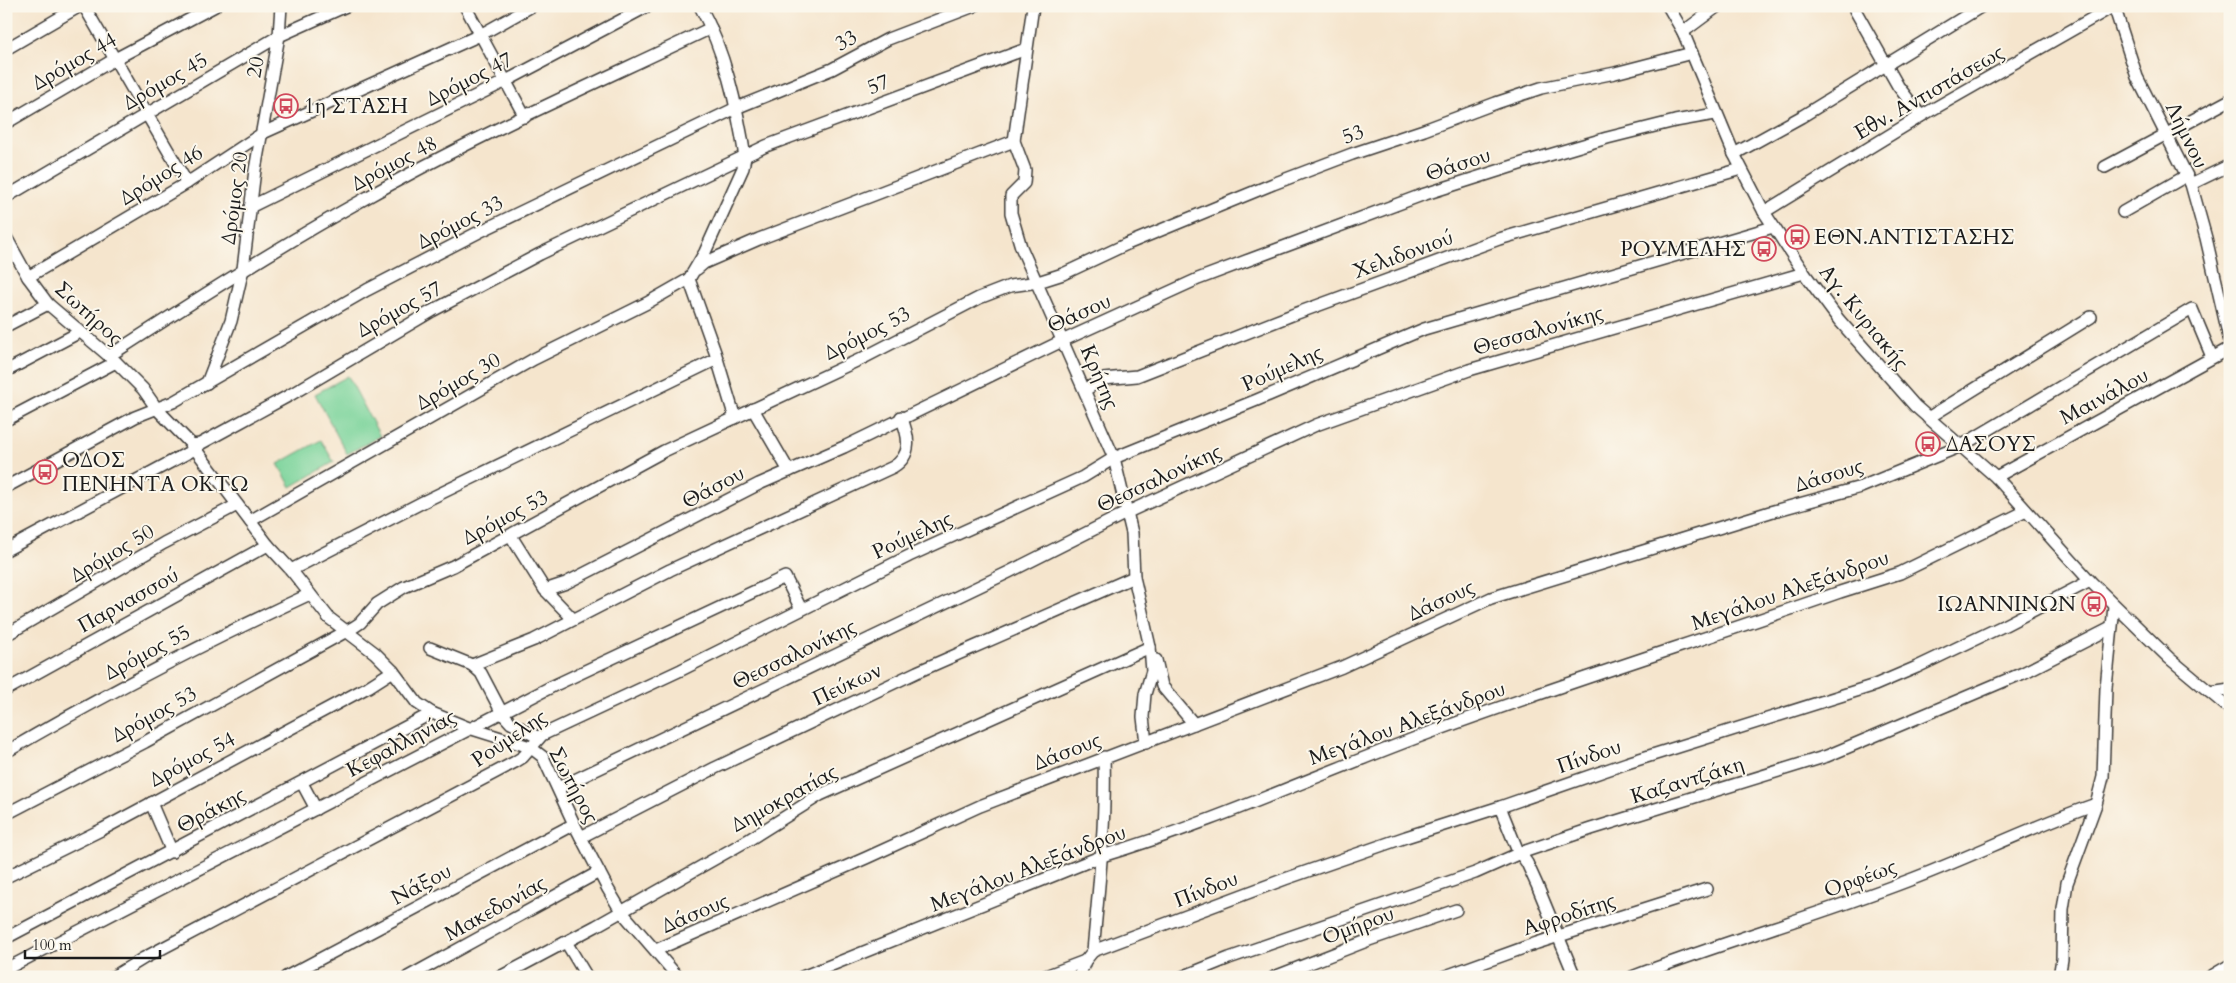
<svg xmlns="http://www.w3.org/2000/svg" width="2236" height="983" viewBox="0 0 2236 983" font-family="Cardo,serif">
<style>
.green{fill:#79d39a;stroke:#4a785b}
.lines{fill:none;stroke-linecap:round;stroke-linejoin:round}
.minor-casing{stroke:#3d3a37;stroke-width:14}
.minor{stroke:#fff;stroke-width:11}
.labels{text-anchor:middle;stroke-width:4;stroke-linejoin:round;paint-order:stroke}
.street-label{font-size:21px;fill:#1c1c1c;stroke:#fbf7ec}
.poi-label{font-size:21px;fill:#1c1c1c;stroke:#fbf7ec;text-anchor:start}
</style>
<rect width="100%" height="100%" fill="#fbf7ec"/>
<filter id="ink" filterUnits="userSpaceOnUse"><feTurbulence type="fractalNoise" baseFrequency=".02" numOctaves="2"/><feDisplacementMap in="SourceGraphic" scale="10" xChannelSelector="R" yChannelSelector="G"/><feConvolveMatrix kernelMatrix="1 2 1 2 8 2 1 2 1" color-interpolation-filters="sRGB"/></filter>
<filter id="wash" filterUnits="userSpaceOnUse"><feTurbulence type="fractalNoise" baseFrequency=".0096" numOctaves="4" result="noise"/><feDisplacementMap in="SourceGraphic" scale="20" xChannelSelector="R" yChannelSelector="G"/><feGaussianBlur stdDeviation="1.12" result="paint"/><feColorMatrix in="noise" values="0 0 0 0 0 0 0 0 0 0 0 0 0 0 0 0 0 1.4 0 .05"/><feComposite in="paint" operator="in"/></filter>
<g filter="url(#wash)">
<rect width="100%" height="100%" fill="#f5e5cd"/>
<g class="green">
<polygon points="348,376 380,436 347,454 315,394"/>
<polygon points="321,440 334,462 291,487 278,464"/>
</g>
</g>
<g filter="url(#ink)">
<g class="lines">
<g class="minor-casing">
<g id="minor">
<polyline points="84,6 187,183"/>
<polyline points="465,6 525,117"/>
<polyline points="1033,6 1014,141 1025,170 1024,183 1011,196 1011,213 1021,247 1114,458 1132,533 1134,577 1150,647 1152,671 1145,694 1143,717 1146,743"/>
<polyline points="1668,6 1683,32 1734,154 1764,212 1804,273 1839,320 1915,406 1996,477 2090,581 2169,658 2230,709"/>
<polyline points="2114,6 2137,77 2191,184 2206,238 2230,342"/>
<polyline points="1855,10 1898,86 1921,116"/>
<polyline points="1683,32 1718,6"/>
<polyline points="6,49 80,6"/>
<polyline points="6,123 115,59 215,6"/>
<polyline points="1734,154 1801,117 1982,6"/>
<polyline points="2105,167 2230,100"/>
<polyline points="2191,184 2230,165"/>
<polyline points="6,197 279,36 346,6"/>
<polyline points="250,207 506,81 648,6"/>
<polyline points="1764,212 1921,116 2114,6"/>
<polyline points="2123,212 2186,176"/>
<polyline points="6,237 28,277 48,304 116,362 143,389 157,409 192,445 268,545 291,570 329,618 375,653 393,671 417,703 432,713 469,728 530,747 543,757 574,824 608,889 621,911 678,977"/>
<polyline points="697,269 704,263 759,239 1014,141"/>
<polyline points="28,277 187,183 263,133 480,35 532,6"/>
<polyline points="689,279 715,352 735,418"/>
<polyline points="6,326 48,304"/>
<path d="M109,356C194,301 278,247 366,198C477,135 596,83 711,28"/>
<polyline points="6,371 80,332"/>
<polyline points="207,383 231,321 243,269 255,170 279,36 281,6"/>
<polyline points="1085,390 1103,379 1137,376 1292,315 1499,239 1741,169"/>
<polyline points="753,409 789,471"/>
<polyline points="1928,418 2091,317"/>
<polyline points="6,420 116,362"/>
<polyline points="192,445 200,444 290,395 432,311 540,254 766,146 1026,49"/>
<polyline points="1996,477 2230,348"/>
<polyline points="6,487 135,417 173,402 367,290 479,232 736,108 832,69 888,39 974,6"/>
<path d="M250,521L534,359L647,303L689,279L705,252L743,168L745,157C737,105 725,52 700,6"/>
<polyline points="511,536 545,590 566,583 759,484 844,447 1064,340 1198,279 1422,195 1529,161 1607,138 1675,121 1715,114"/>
<polyline points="6,550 195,449"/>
<polyline points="291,570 423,502 717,359"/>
<polyline points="545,590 573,619"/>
<polyline points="6,635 164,543 237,505"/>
<polyline points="430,648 472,665 481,673 502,713 511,723 539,738"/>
<polyline points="1156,660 1162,686 1194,724"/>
<path d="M472,665L534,640L670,570L893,467C913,455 909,436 901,417"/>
<polyline points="6,690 268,545"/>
<polyline points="2210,692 2230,689"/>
<path d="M6,752C105,694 206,642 310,594"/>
<polyline points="302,783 316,809"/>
<polyline points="558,788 1009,572 1128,512 1316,425 1469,370 1804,273"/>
<polyline points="151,803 172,852"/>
<polyline points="1500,807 1517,849 1527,863 1537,885 1575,977"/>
<polyline points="6,814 145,742 354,627 360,623 377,604 404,587 453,566 664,451 863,358 979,298 1010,286 1038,282 1063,274 1127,244 1273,184 1352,154 1424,130 1496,103 1541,88 1615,73 1692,53"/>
<polyline points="581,837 715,768 917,672 1134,577"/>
<polyline points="6,877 103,829 368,687 393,671"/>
<polyline points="6,938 432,713"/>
<polyline points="566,942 587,977"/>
<polyline points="656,950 866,858 980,806 1342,667 1491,598 1770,512 1861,487 1961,446 2192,309 2212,357"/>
<polyline points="1093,951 1285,879 1406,837 1500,807 1627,763 1875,685 1917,667 2005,625 2090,581"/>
<polyline points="6,969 553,686 785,577 801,609"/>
<polyline points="113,977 144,958 515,762 523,757 542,735 681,670 909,556 1083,477 1114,458 1257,400 1424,329 1773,227"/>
<polyline points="286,977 574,824"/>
<polyline points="408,977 599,872"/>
<polyline points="500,977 596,926 750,839 820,795 1150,647"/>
<path d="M802,977L1102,856C1216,822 1325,771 1437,730C1570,681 1706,639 1840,592L1900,573L2026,511"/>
<polyline points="1043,977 1085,961"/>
<path d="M1079,977L1085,961L1093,951C1099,886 1106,822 1104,757"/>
<polyline points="1182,977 1229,958 1475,873 1520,853 1591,829 1827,756 2023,673 2111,628"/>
<polyline points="1274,977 1369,940 1456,910"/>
<polyline points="1443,977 1537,943 1707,889"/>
<path d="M1632,977C1723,942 1816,916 1907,881C1971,857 2032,826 2096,804"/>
<polyline points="2059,977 2062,959 2063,909 2067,883 2096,804 2103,777 2106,688 2114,606"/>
<polyline points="2210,977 2230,965"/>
</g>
</g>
<use href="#minor" class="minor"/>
</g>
</g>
<defs>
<g id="bus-ring" transform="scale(1.25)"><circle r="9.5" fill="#fbf7ec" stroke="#d1495b" stroke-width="1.5"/><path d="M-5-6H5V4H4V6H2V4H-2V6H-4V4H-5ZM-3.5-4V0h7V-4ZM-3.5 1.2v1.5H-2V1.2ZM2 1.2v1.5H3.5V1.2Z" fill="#d1495b"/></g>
</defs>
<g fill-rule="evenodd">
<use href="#bus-ring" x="286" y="106"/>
<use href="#bus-ring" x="1797" y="237"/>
<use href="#bus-ring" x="1764" y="249"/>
<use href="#bus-ring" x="1928" y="444"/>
<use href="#bus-ring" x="45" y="472"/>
<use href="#bus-ring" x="2094" y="604"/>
</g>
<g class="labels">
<g class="street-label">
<text transform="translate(846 40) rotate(-28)" y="7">33</text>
<text transform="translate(74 61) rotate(-30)" y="7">Δρόμος 44</text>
<text transform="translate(255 67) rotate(-80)" y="7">20</text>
<text transform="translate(469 79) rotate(-27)" y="7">Δρόμος 47</text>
<text transform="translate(165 81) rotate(-30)" y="7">Δρόμος 45</text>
<text transform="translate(878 84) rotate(-21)" y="7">57</text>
<text transform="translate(1929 92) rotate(-30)" y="7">Εθν. Αντιστάσεως</text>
<text transform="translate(1353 134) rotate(-19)" y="7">53</text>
<text transform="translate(2187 135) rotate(64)" y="7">Λήμνου</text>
<text transform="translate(394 163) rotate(-28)" y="7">Δρόμος 48</text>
<text transform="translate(1458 164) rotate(-18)" y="7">Θάσου</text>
<text transform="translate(161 175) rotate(-32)" y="7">Δρόμος 46</text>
<text transform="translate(234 198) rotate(-82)" y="7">Δρόμος 20</text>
<text transform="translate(460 222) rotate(-27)" y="7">Δρόμος 33</text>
<text transform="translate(1403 254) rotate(-20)" y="7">Χελιδονιού</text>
<text transform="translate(399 309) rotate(-29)" y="7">Δρόμος 57</text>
<text transform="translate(89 313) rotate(42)" y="7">Σωτήρος</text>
<text transform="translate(1079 313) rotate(-24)" y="7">Θάσου</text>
<text transform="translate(1864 317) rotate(51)" y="7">Αγ. Κυριακής</text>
<text transform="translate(1538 330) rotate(-16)" y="7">Θεσσαλονίκης</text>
<text transform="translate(867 333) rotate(-27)" y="7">Δρόμος 53</text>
<text transform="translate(1282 368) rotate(-24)" y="7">Ρούμελης</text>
<text transform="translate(1100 377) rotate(67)" y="7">Κρήτης</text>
<text transform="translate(458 381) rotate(-30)" y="7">Δρόμος 30</text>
<text transform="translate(2104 396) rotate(-28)" y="7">Μαινάλου</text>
<text transform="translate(1829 475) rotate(-17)" y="7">Δάσους</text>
<text transform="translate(1159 478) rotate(-25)" y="7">Θεσσαλονίκης</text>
<text transform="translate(713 487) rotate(-28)" y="7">Θάσου</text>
<text transform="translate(505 517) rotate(-28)" y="7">Δρόμος 53</text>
<text transform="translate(912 535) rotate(-25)" y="7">Ρούμελης</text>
<text transform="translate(112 553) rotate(-31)" y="7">Δρόμος 50</text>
<text transform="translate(1790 590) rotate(-19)" y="7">Μεγάλου Αλεξάνδρου</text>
<text transform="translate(128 600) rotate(-29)" y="7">Παρνασσού</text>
<text transform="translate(1441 600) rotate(-25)" y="7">Δάσους</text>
<text transform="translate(147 652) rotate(-28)" y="7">Δρόμος 55</text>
<text transform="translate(794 654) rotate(-26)" y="7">Θεσσαλονίκης</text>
<text transform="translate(847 684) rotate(-25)" y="7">Πεύκων</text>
<text transform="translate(154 714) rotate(-29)" y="7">Δρόμος 53</text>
<text transform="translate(1407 723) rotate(-20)" y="7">Μεγάλου Αλεξάνδρου</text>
<text transform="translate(509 738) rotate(-34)" y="7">Ρούμελης</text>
<text transform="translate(401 743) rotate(-28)" y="7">Κεφαλληνίας</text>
<text transform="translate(1067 751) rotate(-21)" y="7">Δάσους</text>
<text transform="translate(1589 756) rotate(-19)" y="7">Πίνδου</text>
<text transform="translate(192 759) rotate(-28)" y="7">Δρόμος 54</text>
<text transform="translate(1687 780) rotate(-17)" y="7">Καζαντζάκη</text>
<text transform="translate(574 785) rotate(62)" y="7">Σωτήρος</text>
<text transform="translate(784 798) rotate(-29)" y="7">Δημοκρατίας</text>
<text transform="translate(211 810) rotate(-28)" y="7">Θράκης</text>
<text transform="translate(1028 868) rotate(-21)" y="7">Μεγάλου Αλεξάνδρου</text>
<text transform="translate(1860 878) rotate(-20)" y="7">Ορφέως</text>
<text transform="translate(421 884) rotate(-28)" y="7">Νάξου</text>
<text transform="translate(1206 889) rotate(-21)" y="7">Πίνδου</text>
<text transform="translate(495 908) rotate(-29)" y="7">Μακεδονίας</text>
<text transform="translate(695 913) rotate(-23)" y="7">Δάσους</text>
<text transform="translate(1569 914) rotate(-18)" y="7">Αφροδίτης</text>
<text transform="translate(1358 925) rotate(-20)" y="7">Ομήρου</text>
</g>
<g class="poi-label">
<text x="304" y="113">1η ΣΤΑΣΗ</text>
<text x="1814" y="244">ΕΘΝ.ΑΝΤΙΣΤΑΣΗΣ</text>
<text x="1746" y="256" text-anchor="end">ΡΟΥΜΕΛΗΣ</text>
<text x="1946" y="451">ΔΑΣΟΥΣ</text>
<text x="62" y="467">ΟΔΟΣ<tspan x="62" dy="24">ΠΕΝΗΝΤΑ ΟΚΤΩ</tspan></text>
<text x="2076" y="611" text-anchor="end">ΙΩΑΝΝΙΝΩΝ</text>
</g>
</g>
<rect width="2236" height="983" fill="none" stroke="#fbf7ec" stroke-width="25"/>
<path d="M25 950v8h135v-8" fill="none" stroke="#1c1c1c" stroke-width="2.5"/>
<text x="32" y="950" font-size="15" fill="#1c1c1c" stroke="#fbf7ec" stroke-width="4" paint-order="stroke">100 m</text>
</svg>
